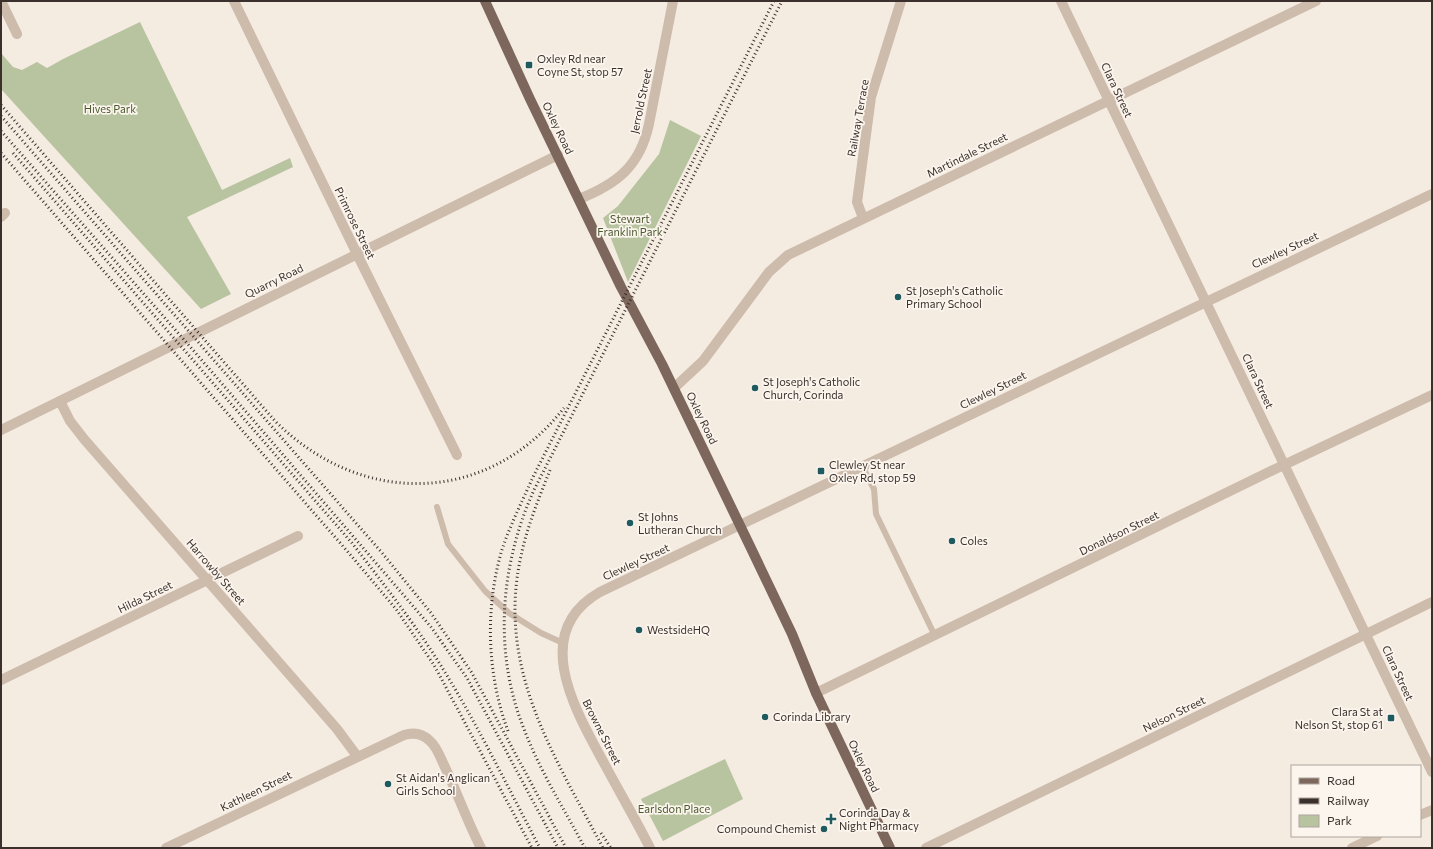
<svg xmlns="http://www.w3.org/2000/svg" width="1433" height="849" viewBox="0 0 1433 849" font-family="Commissioner,sans-serif">
<style>
.green{fill:#b8c4a0}
.lines{fill:none;stroke-linecap:round;stroke-linejoin:round}
.lane{stroke:#cdbbac;stroke-width:6}
.street{stroke:#cdbbac;stroke-width:10}
.primary{stroke:#7d675c;stroke-width:10}
.rail{stroke:#3b302b;stroke-width:3;stroke-dasharray:1 3;stroke-linecap:butt}
.poi-dot{fill:#1f5a5e;stroke:#fbf5ee;stroke-width:1.5}
.labels{text-anchor:middle;stroke-width:3.5;stroke-linejoin:round;paint-order:stroke}
.poi-label{font-size:11px;fill:#3b302b;stroke:#fbf5ee;text-anchor:start}
.street-label{font-size:11px;fill:#3b302b;stroke:#fbf5ee}
.park-label{font-size:11px;fill:#4a5a2e;stroke:#fbf5ee}
</style>
<rect width="100%" height="100%" fill="#f4ebe1"/>
<g class="green">
<polygon points="140,22 222,190 290,158 293,167 187,217 231,294 201,309 1,89 1,53 13,67 22,70 37,62 47,68 63,59"/>
<polygon points="670,120 701,136 628,282 603,218 618,206 659,154"/>
<polygon points="725,759 743,799 663,841 641,799"/>
</g>
<g class="lines">
<g class="lane">
<polyline points="862,466 874,489 876,514 935,636"/>
<polyline points="437,507 448,544 485,591 509,613 541,633 563,643"/>
</g>
<g class="street">
<polyline points="1,1 17,34"/>
<polyline points="234,1 357,254 457,455"/>
<polyline points="1061,1 1432,772"/>
<path d="M579,199C617,184 640,166 649,124L673,1"/>
<polyline points="1,217 5,213"/>
<polyline points="863,218 857,202 871,97 901,1"/>
<polyline points="674,388 703,361 769,272 788,255 1316,1"/>
<polyline points="60,401 70,421 84,439 337,729 357,756"/>
<polyline points="1,430 558,155"/>
<polyline points="1,680 298,536"/>
<polyline points="816,693 1271,471 1432,395"/>
<polyline points="1420,815 1432,810"/>
<path d="M166,848L404,735C414,732 423,734 430,741C437,747 440,757 444,765C457,792 467,821 481,848"/>
<path d="M650,848C636,820 620,793 605,765C577,713 528,633 600,592L1432,194"/>
<polyline points="926,848 1432,602"/>
<polyline points="1352,848 1377,836"/>
</g>
<polyline class="primary" points="485,1 530,99 621,287 662,364 748,542 792,634 816,693 890,848"/>
<g class="rail">
<path d="M1,105L275,421C361,507 487,506 564,408"/>
<polyline points="1,116 383,554 431,613 472,673 566,848"/>
<polyline points="1,131 193,350 431,627 467,678 558,848"/>
<polyline points="1,153 348,552 396,609 434,665 532,848"/>
<path d="M13,153L352,543C382,582 412,620 438,661C476,721 507,786 540,848"/>
<path d="M550,470C539,498 527,527 521,556C496,668 554,755 603,848"/>
<path d="M508,731C487,675 485,610 501,553C509,527 522,502 533,477L774,1"/>
<polyline points="601,833 611,848"/>
<path d="M585,848C564,809 540,771 524,729C493,652 500,565 534,490L782,1"/>
</g>
</g>
<g class="poi-dot">
<rect x="525" y="61" width="8" height="8" rx="2"/>
<circle cx="898" cy="297" r="4"/>
<circle cx="755" cy="388" r="4"/>
<rect x="817" y="467" width="8" height="8" rx="2"/>
<circle cx="630" cy="523" r="4"/>
<circle cx="952" cy="541" r="4"/>
<circle cx="639" cy="630" r="4"/>
<circle cx="765" cy="717" r="4"/>
<rect x="1387" y="714" width="8" height="8" rx="2"/>
<circle cx="388" cy="784" r="4"/>
<path d="M829 813h4v4h4v4h-4v4h-4v-4h-4v-4h4z"/>
<circle cx="824" cy="829" r="4"/>
</g>
<g class="labels">
<g class="poi-label">
<text x="537" y="63">Oxley Rd near<tspan x="537" dy="13">Coyne St, stop 57</tspan></text>
<text x="906" y="295">St Joseph's Catholic<tspan x="906" dy="13">Primary School</tspan></text>
<text x="763" y="386">St Joseph's Catholic<tspan x="763" dy="13">Church, Corinda</tspan></text>
<text x="829" y="469">Clewley St near<tspan x="829" dy="13">Oxley Rd, stop 59</tspan></text>
<text x="638" y="521">St Johns<tspan x="638" dy="13">Lutheran Church</tspan></text>
<text x="960" y="545">Coles</text>
<text x="647" y="634">WestsideHQ</text>
<text x="1383" y="716" text-anchor="end">Clara St at<tspan x="1383" dy="13">Nelson St, stop 61</tspan></text>
<text x="773" y="721">Corinda Library</text>
<text x="396" y="782">St Aidan's Anglican<tspan x="396" dy="13">Girls School</tspan></text>
<text x="839" y="817">Corinda Day &amp;<tspan x="839" dy="13">Night Pharmacy</tspan></text>
<text x="816" y="833" text-anchor="end">Compound Chemist</text>
</g>
<g class="street-label">
<text transform="translate(1117 90) rotate(65)" y="4">Clara Street</text>
<text transform="translate(641 101) rotate(-78)" y="4">Jerrold Street</text>
<text transform="translate(858 118) rotate(-80)" y="4">Railway Terrace</text>
<text transform="translate(558 128) rotate(64)" y="4">Oxley Road</text>
<text transform="translate(967 155) rotate(-26)" y="4">Martindale Street</text>
<text transform="translate(355 223) rotate(64)" y="4">Primrose Street</text>
<text transform="translate(1285 250) rotate(-25)" y="4">Clewley Street</text>
<text transform="translate(274 281) rotate(-26)" y="4">Quarry Road</text>
<text transform="translate(1258 381) rotate(65)" y="4">Clara Street</text>
<text transform="translate(993 390) rotate(-26)" y="4">Clewley Street</text>
<text transform="translate(702 418) rotate(64)" y="4">Oxley Road</text>
<text transform="translate(1119 533) rotate(-26)" y="4">Donaldson Street</text>
<text transform="translate(636 562) rotate(-25)" y="4">Clewley Street</text>
<text transform="translate(216 572) rotate(49)" y="4">Harrowby Street</text>
<text transform="translate(145 597) rotate(-26)" y="4">Hilda Street</text>
<text transform="translate(1398 673) rotate(65)" y="4">Clara Street</text>
<text transform="translate(1174 714) rotate(-26)" y="4">Nelson Street</text>
<text transform="translate(602 732) rotate(63)" y="4">Browne Street</text>
<text transform="translate(864 766) rotate(64)" y="4">Oxley Road</text>
<text transform="translate(256 791) rotate(-26)" y="4">Kathleen Street</text>
</g>
<g class="park-label">
<text x="110" y="113">Hives Park</text>
<text x="630" y="223">Stewart<tspan x="630" dy="13">Franklin Park</tspan></text>
<text x="674" y="813">Earlsdon Place</text>
</g>
</g>
<rect width="1433" height="849" fill="none" stroke="#3b302b" stroke-width="4"/>
<rect x="1291" y="765" width="130" height="72" fill="#fbf5ee" stroke="#aea6a0"/>
<rect x="1299" y="778" width="20" height="6" fill="#7d675c" stroke="#aea6a0"/>
<text x="1327" y="785" font-size="12" fill="#3b302b">Road</text>
<rect x="1299" y="798" width="20" height="6" fill="#3b302b" stroke="#aea6a0"/>
<text x="1327" y="805" font-size="12" fill="#3b302b">Railway</text>
<rect x="1299" y="815" width="20" height="12" fill="#b8c4a0" stroke="#aea6a0"/>
<text x="1327" y="825" font-size="12" fill="#3b302b">Park</text>
</svg>
